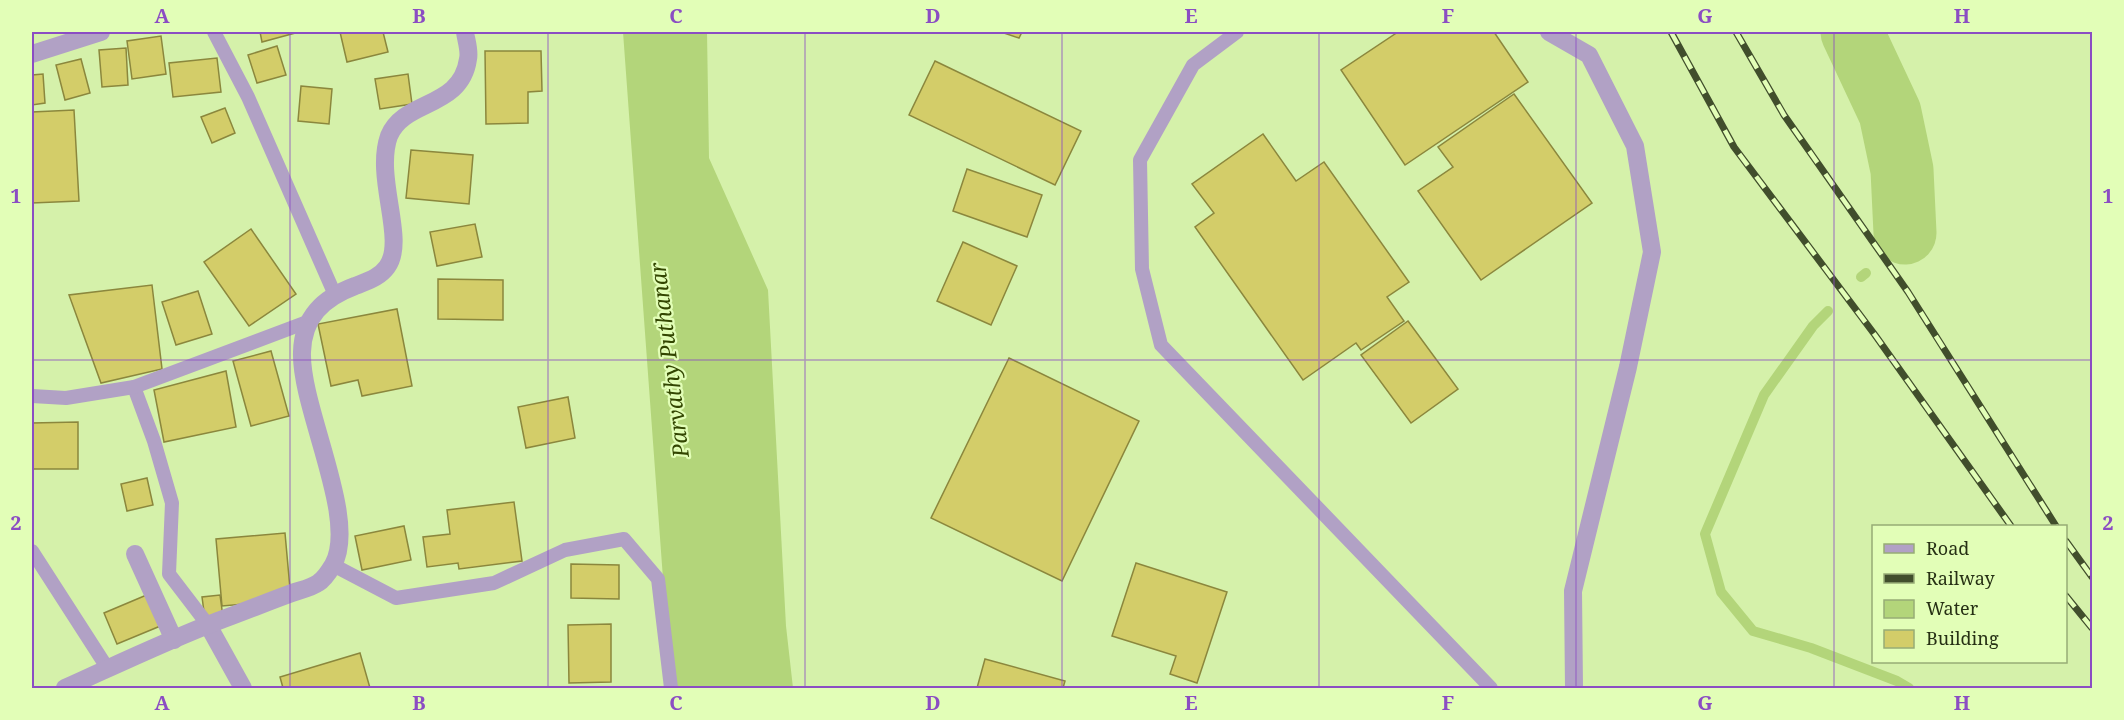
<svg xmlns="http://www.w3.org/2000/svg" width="2124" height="720" viewBox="0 0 2124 720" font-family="'Noto Serif',serif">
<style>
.water{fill:#b3d57a}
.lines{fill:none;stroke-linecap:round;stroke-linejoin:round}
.stream{stroke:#b3d57a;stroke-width:10}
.river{stroke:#b3d57a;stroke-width:63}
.building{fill:#d3cd69;stroke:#8b873d;stroke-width:1.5}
.lane{stroke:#b1a1c5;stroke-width:14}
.street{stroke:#b1a1c5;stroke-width:18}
.rail-casing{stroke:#414e2c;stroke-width:7}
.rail{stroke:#e2feb7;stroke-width:4.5;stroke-dasharray:14;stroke-linecap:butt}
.grid{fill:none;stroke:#8b4dc3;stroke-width:1.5;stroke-opacity:0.55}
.labels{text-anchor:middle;stroke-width:4.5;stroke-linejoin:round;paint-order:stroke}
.water-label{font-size:22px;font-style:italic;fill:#324500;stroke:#e2feb7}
.neatline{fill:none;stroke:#8b4dc3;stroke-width:2}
.grid-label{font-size:20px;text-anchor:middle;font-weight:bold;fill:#8b4dc3}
</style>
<rect width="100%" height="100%" fill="#d5f1aa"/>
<polygon class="water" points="623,32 707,32 709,158 768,290 786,626 793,688 671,688"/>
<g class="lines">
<g class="stream">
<polyline points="1899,240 1905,233"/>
<polyline points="1861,277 1866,273"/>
<polyline points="1828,311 1813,326 1764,395 1705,534 1721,592 1753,631 1811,648 1897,681 1909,688"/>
</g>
<polyline class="river" points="1852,32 1890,113 1902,170 1905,233"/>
</g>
<g class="building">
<polygon points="260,32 299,32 262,42"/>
<polygon points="340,32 383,32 388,52 347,62"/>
<polygon points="1001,32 1022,32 1019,38"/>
<polygon points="1398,32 1494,32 1528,82 1405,165 1341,70"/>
<polygon points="161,36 166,74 132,79 127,41"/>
<polygon points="277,46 286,75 257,83 248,55"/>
<polygon points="126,48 128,85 102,87 99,50"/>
<polygon points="485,51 541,51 542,91 528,92 528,123 486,124"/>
<polygon points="217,58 221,92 173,97 169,63"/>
<polygon points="81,59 90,93 65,100 56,65"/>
<polygon points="935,61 1081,131 1055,185 909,115"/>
<polygon points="43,74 45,103 32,105 32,75"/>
<polygon points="408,74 412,104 380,109 375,79"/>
<polygon points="301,86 332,89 329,124 298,121"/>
<polygon points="1514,94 1592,203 1481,280 1418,191 1453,167 1438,147"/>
<polygon points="225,108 235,133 212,143 201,117"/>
<polygon points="74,110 79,201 32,203 32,112"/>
<polygon points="1263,134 1296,181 1324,162 1409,282 1387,297 1404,321 1361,350 1356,343 1303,380 1195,227 1214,213 1192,184"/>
<polygon points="411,150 473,155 469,204 406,198"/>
<polygon points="967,169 1042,195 1027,237 953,211"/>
<polygon points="475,224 482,257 437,266 430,232"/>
<polygon points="251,229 296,294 249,326 204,262"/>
<polygon points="963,242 1017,266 991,325 937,301"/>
<polygon points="438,279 503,280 503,320 438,319"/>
<polygon points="152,285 162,369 101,383 69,295"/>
<polygon points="198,291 212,334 176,345 162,302"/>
<polygon points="397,309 412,386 362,396 358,380 331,386 318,324"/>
<polygon points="1408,321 1458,389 1411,423 1361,355"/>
<polygon points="271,351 289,416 251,426 233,361"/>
<polygon points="1009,358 1139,421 1062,581 931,518"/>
<polygon points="226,371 236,427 164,442 154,390"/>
<polygon points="568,397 575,438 526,448 518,407"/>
<polygon points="78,422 78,469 32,469 32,423"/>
<polygon points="147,478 153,505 127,511 121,484"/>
<polygon points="514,502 522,561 459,569 458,563 427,567 423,537 450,534 447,510"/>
<polygon points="404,526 411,560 362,570 355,536"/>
<polygon points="285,533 291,600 222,606 216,539"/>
<polygon points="1136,563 1227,592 1197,683 1170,674 1176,656 1112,636"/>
<polygon points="571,564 619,565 619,599 571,598"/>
<polygon points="156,591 170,622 117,644 104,613"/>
<polygon points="220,595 223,617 205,619 202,597"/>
<polygon points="611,624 611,682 569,683 568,625"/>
<polygon points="360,653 370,688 283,688 280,677"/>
<polygon points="985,659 1065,681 1063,688 977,688"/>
</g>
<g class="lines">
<g class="lane">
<polyline points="214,32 248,97 335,295"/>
<polyline points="1237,32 1193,65 1140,160 1142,269 1161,345 1491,688"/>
<polyline points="134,387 154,441 172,503 169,574 208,625"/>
<polyline points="32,396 66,398 134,387 307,322"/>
<polyline points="32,551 108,669"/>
<polyline points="333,565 396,598 494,583 565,550 624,539 658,579 671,688"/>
</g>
<g class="street">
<polyline points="1549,32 1589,55 1635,146 1652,252 1628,367 1573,591 1574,688"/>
<polyline points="32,54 101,32"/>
<polyline points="135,554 174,640"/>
<polyline points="208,625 243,688"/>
<path d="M65,688C116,665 166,641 218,621C243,612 267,602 292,593C300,590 311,588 318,583C323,580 330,570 333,565C359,519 300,408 302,352C303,317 323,298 355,286C367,281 379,278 387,267C407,240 374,178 389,136C404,99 461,109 468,59C470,51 466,40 465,32"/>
</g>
<g class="rail-casing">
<g id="rail">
<polyline points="1671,32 1734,147 1875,335 2011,526"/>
<polyline points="1736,32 1784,115 1908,292 2056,526"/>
<polyline points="2066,541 2092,577"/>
<polyline points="2066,596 2092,628"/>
</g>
</g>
<use href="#rail" class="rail"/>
</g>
<path class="grid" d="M290,32V688M548,32V688M805,32V688M1062,32V688M1319,32V688M1576,32V688M1834,32V688M32,360H2092"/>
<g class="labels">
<g class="water-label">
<text transform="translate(669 360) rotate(-97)" y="8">Parvathy Puthanar</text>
</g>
</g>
<rect width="2124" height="720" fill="none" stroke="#e2feb7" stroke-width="66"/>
<rect x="1872" y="525" width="195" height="138" fill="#e2feb7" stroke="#97ac76" stroke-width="1.5"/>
<rect x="1884" y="544" width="30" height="9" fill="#b1a1c5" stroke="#97ac76" stroke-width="1.5"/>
<text x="1926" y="555" font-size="18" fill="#263014">Road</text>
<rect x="1884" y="574" width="30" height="9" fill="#414e2c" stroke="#97ac76" stroke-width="1.5"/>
<text x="1926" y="585" font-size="18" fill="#263014">Railway</text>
<rect x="1884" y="600" width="30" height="18" fill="#b3d57a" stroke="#97ac76" stroke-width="1.5"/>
<text x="1926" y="615" font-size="18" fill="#263014">Water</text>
<rect x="1884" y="630" width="30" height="18" fill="#d3cd69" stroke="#97ac76" stroke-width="1.5"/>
<text x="1926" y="645" font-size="18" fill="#263014">Building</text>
<rect x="33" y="33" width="2058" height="654" class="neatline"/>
<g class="grid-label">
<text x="162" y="23">A</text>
<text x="419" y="23">B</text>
<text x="676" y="23">C</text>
<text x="933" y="23">D</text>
<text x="1191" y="23">E</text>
<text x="1448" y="23">F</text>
<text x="1705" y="23">G</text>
<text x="1962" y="23">H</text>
<text x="16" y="203">1</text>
<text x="2108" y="203">1</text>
<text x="16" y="530">2</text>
<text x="2108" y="530">2</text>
<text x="162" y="710">A</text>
<text x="419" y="710">B</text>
<text x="676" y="710">C</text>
<text x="933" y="710">D</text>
<text x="1191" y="710">E</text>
<text x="1448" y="710">F</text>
<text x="1705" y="710">G</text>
<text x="1962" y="710">H</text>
</g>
</svg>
